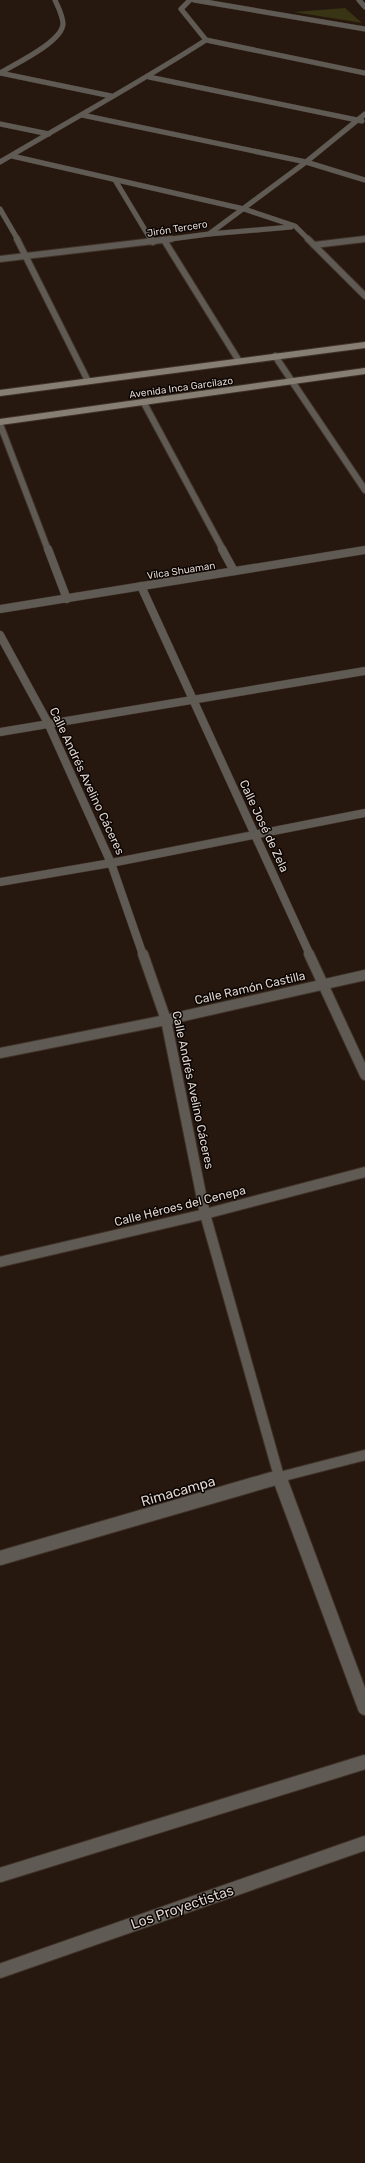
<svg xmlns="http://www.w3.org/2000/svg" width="365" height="2163" viewBox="0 0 365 2163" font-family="Rubik,sans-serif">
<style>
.green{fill:#383414}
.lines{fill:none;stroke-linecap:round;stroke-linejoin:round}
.minor-far4-casing{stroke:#403229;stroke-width:5.5}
.minor-far3-casing{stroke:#403229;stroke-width:8}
.minor-far2-casing{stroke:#403229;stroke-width:9}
.minor-far1-casing{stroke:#403229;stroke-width:12}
.minor-casing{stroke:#403229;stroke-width:16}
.tertiary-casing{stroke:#403229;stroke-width:16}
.secondary-casing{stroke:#403229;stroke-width:8}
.minor-far4{stroke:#5f5a53;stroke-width:5}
.minor-far3{stroke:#5f5a53;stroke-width:6}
.minor-far2{stroke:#5f5a53;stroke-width:8}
.minor-far1{stroke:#5f5a53;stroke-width:10}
.minor{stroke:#5f5a53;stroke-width:14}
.tertiary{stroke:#5f5a53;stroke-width:14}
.secondary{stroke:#867e73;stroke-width:6}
.labels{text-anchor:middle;stroke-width:3;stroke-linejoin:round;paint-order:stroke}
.far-street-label{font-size:10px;fill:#dfd5cf;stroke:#0b0503}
.street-label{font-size:12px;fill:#dfd5cf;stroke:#0b0503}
.near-street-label{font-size:14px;fill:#dfd5cf;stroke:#0b0503}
</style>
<rect width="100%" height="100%" fill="#26180e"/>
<polygon class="green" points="345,8 362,23 294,12"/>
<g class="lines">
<g class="minor-far4-casing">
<g id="minor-far4">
<polyline points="194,0 365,29"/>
<polyline points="359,0 365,7"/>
<polyline points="206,40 365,73"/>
<polyline points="0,73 111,96"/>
<path d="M0,73C15,64 62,42 63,24C63,16 58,7 55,0"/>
<polyline points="149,77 362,121"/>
<polyline points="82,115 306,162 365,180"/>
<polyline points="0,124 49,134"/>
<polyline points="12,156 244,209 295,226 309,240"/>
<path d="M0,162C69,121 139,83 206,40L181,9L190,0"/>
<polyline points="115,180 151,240"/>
<polyline points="0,209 18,240"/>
<polyline points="209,234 291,227"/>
<polyline points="163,240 209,234 306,162 365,114"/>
<polyline points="360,240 365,239"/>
</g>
</g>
<g class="minor-far3-casing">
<g id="minor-far3">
<polyline points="17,239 88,381"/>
<polyline points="151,239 153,242"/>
<polyline points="308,239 365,296"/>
<polyline points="164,240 239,361"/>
<polyline points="314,245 365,239"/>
<polyline points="0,259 171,239"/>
<polyline points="275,356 365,490"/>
<polyline points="144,403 223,550"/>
<polyline points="0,424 48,550"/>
<polyline points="363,550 365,550"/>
</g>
</g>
<g class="minor-far2-casing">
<g id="minor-far2">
<polyline points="48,549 67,599"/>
<polyline points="222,549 234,571"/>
<polyline points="141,586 310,955"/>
<polyline points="0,609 365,550"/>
<polyline points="0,635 48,723 111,863 143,955"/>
<polyline points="0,732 365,671"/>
<polyline points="0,882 111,863 365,813"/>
</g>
</g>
<g class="minor-far1-casing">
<g id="minor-far1">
<polyline points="143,954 166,1020 205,1214 280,1480"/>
<polyline points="309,954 365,1075"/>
<polyline points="0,1053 166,1020 365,975"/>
<polyline points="0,1262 205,1214 365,1172"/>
<polyline points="268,1480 365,1455"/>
</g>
</g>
<g class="minor-casing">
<g id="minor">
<polyline points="280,1479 365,1708"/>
<polyline points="0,1558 272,1479"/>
</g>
</g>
<g class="tertiary-casing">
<g id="tertiary">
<polyline points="0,1875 365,1762"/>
<polyline points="0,1971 365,1843"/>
</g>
</g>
<g class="secondary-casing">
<g id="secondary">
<polyline points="0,393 365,345"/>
<polyline points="0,422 365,371"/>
</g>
</g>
<use href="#minor-far4" class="minor-far4"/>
<use href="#minor-far3" class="minor-far3"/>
<use href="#minor-far2" class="minor-far2"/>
<use href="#minor-far1" class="minor-far1"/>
<use href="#minor" class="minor"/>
<use href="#tertiary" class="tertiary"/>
<use href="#secondary" class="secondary"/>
</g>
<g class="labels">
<g class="far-street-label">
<text transform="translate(177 228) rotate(-9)" y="4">Jirón Tercero</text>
<text transform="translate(181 387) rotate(-8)" y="4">Avenida Inca Garcilazo</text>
<text transform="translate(181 570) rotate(-9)" y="4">Vilca Shuaman</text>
</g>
<g class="street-label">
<text transform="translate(87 781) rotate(65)" y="4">Calle Andrés Avelino Cáceres</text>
<text transform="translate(264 826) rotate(65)" y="4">Calle José de Zela</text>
<text transform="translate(250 988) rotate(-13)" y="4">Calle Ramón Castilla</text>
<text transform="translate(193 1090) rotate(78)" y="4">Calle Andrés Avelino Cáceres</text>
<text transform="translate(180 1206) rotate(-14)" y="4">Calle Héroes del Cenepa</text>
</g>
<g class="near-street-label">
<text transform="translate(178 1491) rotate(-16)" y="5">Rimacampa</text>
<text transform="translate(182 1907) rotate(-19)" y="5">Los Proyectistas</text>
</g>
</g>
</svg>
